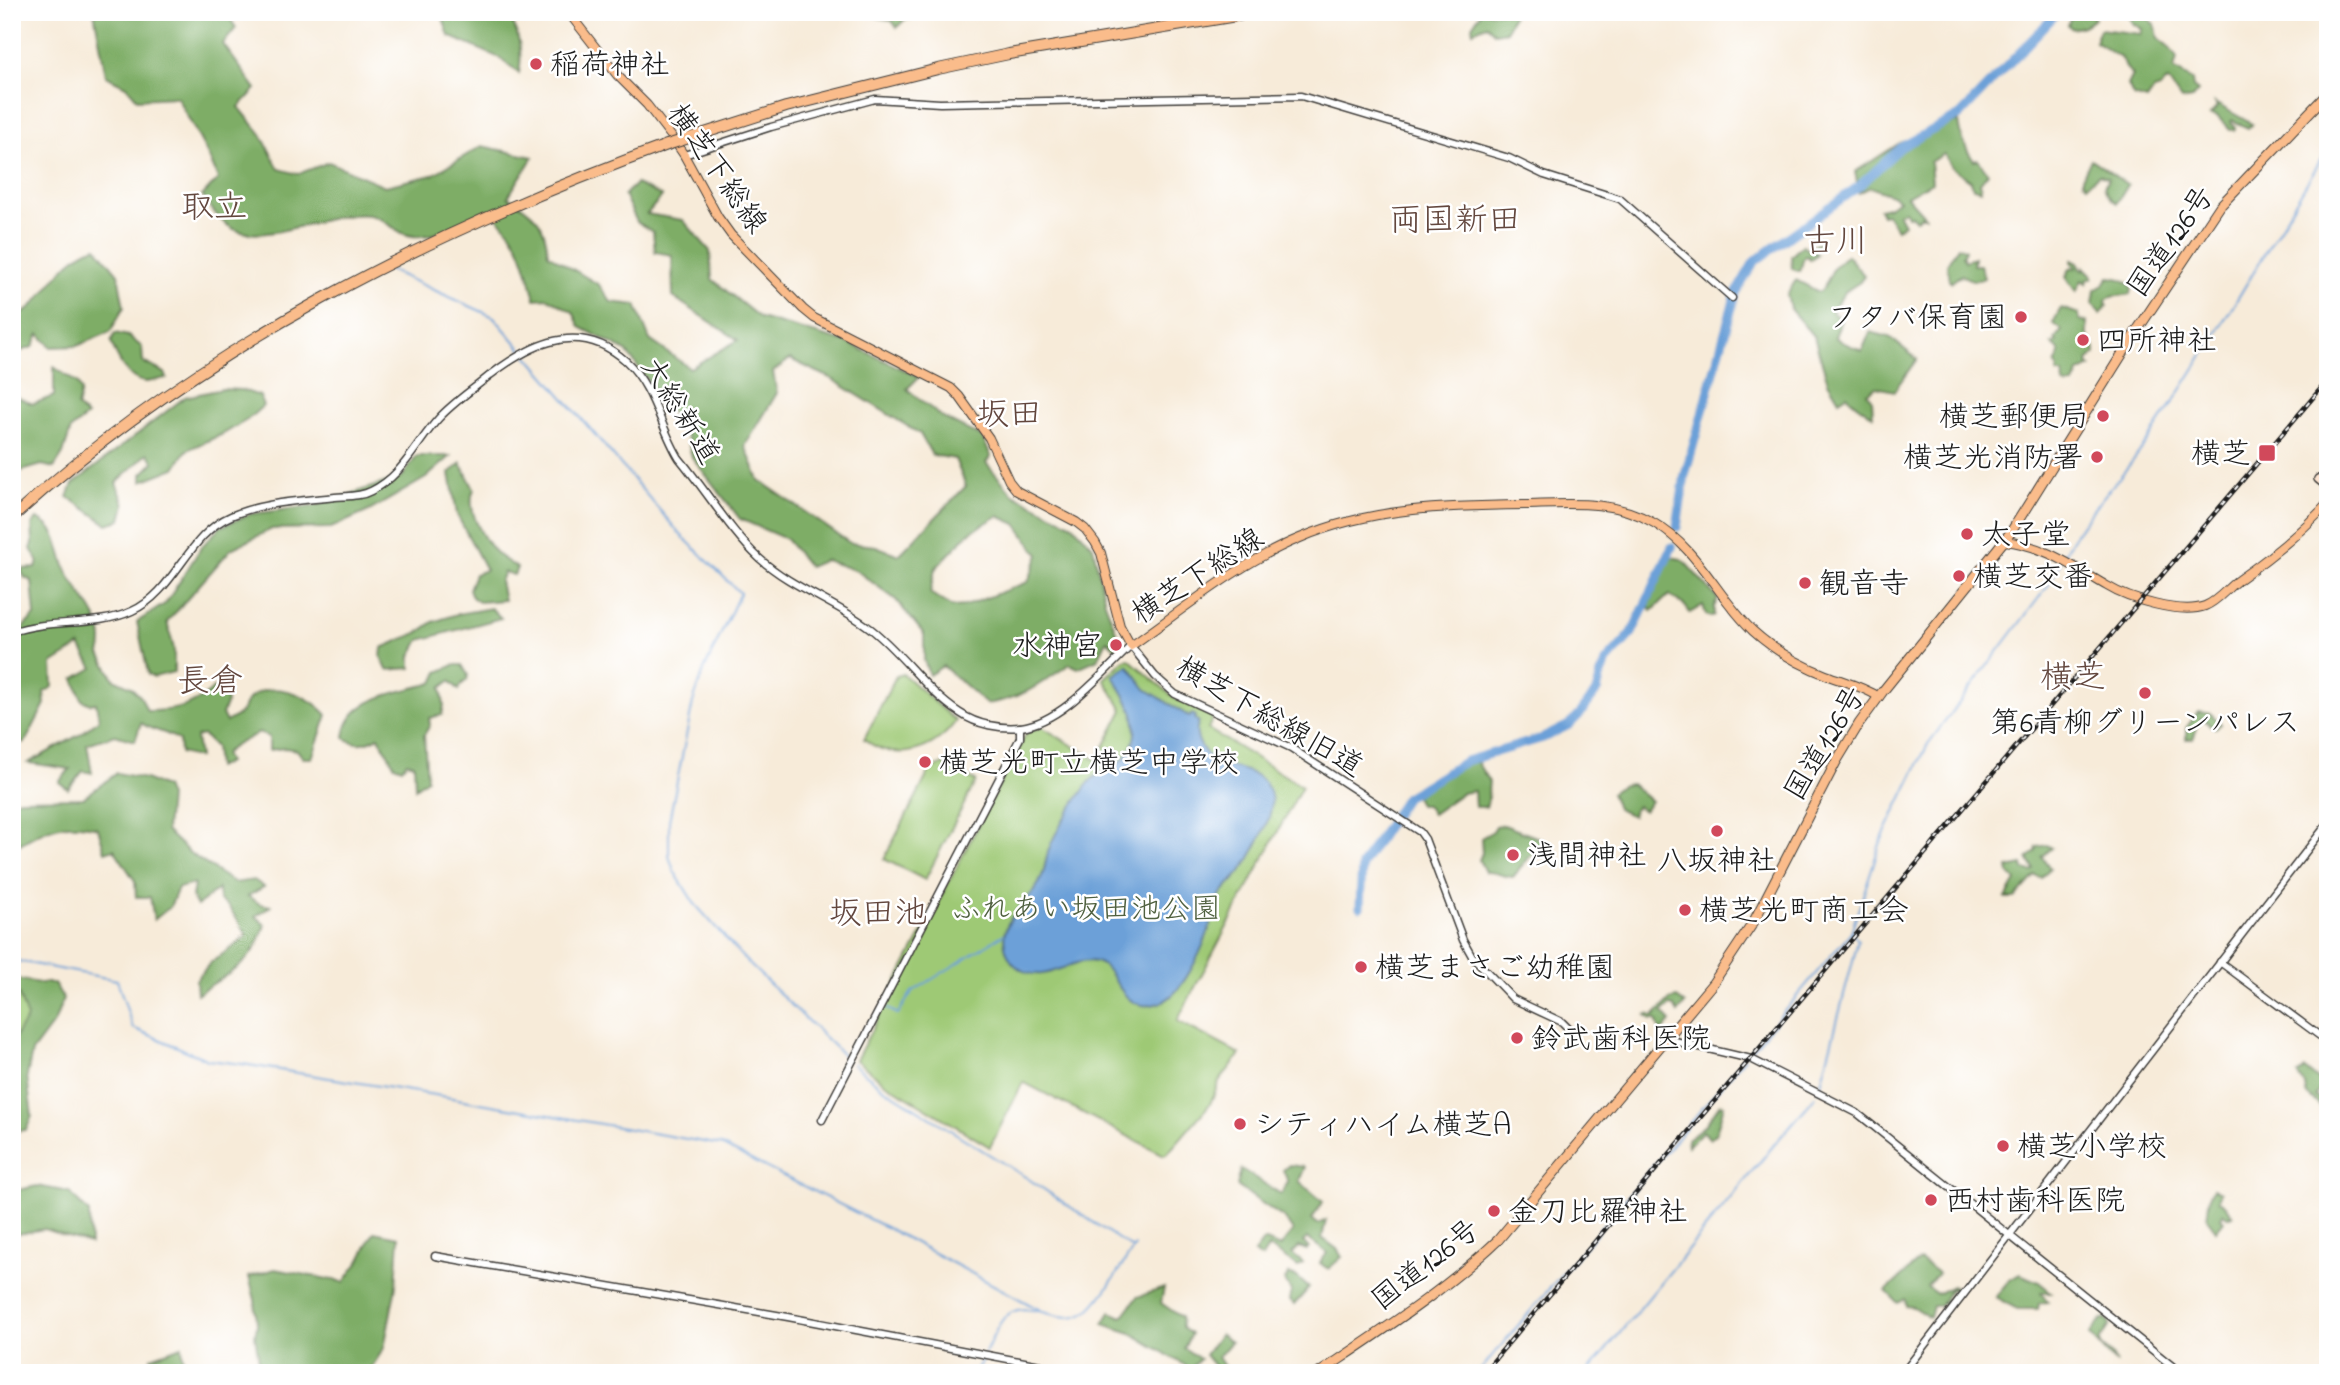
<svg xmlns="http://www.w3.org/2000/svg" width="2340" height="1385" viewBox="0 0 2340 1385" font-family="'Indie Flower','Klee One',sans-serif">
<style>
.green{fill:#9ec975;stroke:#5d7248;stroke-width:2}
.forest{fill:#7ead66;stroke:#4d6441;stroke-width:2;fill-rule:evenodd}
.water{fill:#6ca0d8;stroke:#445e7a;stroke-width:2}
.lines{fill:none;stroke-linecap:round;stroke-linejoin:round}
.stream{stroke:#6ca0d8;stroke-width:2}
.river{stroke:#6ca0d8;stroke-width:9}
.tertiary-casing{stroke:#3d3b38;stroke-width:9}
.secondary-casing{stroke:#3d3b38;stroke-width:10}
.primary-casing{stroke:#3d3b38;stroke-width:10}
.trunk-casing{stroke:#3d3b38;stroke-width:11}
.motorway-casing{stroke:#3d3b38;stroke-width:12}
.tertiary{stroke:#fff;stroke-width:6}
.secondary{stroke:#fde4d1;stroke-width:7}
.primary{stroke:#fabc8b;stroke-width:8}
.trunk{stroke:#fabc8b;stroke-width:9}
.motorway{stroke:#fabc8b;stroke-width:10}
.rail-casing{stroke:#1c1c1c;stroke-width:4.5}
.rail{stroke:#fff;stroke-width:2;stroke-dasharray:5;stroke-linecap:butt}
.motorway-bridge-casing{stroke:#3d3b38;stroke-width:12;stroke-linecap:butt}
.motorway-bridge{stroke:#fabc8b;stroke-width:10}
.poi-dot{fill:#d1495b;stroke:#fff;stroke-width:2.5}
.labels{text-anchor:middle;stroke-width:5;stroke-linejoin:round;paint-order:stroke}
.poi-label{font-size:30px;fill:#1c1c1c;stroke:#fff;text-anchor:start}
.street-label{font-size:30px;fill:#1c1c1c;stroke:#fff}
.park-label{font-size:30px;fill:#506140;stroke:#fff}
.quarter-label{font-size:33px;fill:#63473e;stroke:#fff}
</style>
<rect width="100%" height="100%" fill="#fff"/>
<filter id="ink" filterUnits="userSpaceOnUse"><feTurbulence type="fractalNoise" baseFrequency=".0143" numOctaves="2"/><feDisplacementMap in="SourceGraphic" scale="14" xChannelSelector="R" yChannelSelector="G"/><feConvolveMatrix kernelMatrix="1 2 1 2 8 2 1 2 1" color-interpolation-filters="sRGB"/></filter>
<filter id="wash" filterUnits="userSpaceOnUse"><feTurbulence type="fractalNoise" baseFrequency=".00686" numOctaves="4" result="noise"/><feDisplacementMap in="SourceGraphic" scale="28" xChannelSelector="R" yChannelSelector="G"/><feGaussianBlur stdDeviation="1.57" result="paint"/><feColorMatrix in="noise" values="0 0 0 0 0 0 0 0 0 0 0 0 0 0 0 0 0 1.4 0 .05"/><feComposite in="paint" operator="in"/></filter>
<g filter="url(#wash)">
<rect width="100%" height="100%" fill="#f7ebd9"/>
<g class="green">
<polygon points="1129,659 1177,700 1213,717 1208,729 1302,786 1177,1021 1240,1054 1219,1082 1210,1104 1168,1153 1164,1155 1023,1082 990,1147 885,1083 856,1060 1027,732 1042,727 1097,760 1123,710 1104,679 1124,660"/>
<path d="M903,674L956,721C934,752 895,764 864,739L896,676Z"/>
<polygon points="943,764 976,781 925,880 884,859 930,770"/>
<polygon points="12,993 38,1003 17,1085 13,1157 18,1194 12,1206"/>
</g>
<g class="forest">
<path d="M94,12H226L236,28L223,44L256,89L239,107L261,134L279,169L298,174L329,162L385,186L432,175L482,146L533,157L508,197C535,214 545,220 548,254L599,285L611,302L636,305L650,340L690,368L738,340L673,297L672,255L655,252L653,232L637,222L624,195L636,184L662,196L647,214L683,220L710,251L712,279L760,318L848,343L919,377L907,389L943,418L982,437L991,456L986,463L1013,494L1073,525L1093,546L1105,602L1121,644L1117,650L1107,640L1098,659L1078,668L1070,664C1040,684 1022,699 986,704L943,666L929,675L924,660V634L896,600L857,571L825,560L809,567L786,539L740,519L692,457L685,431L626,351L580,327L573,312L548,298L535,299C525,261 521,235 488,210C464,221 429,245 402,233C392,228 380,216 369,215C331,210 270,245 236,230C221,224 212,209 202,196L218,179C208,150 191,125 177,97L137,99L126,86L106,76ZM790,359L830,378L920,434L932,455L955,459L966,486L899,555L876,546L850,543L759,480L745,446L777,393L773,372ZM998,516L1016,524L1039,555L1028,582L965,606L952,607L930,593L935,569L969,533Z"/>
<path d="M441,12H506C519,29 523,53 519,73L500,58L449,36Z"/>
<polygon points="869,12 906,12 920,17 904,20 897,28 892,21 869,15"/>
<polygon points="1481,12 1514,12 1506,31 1495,33 1487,25 1473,31 1472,26"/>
<polygon points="2066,12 2105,12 2106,14 2096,13 2093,16 2095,19 2084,26 2072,29 2068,25 2070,19"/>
<polygon points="2126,12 2143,12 2156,27 2158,38 2168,46 2177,58 2174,69 2192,80 2193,88 2198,92 2193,98 2181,100 2168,81 2164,83 2161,88 2154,90 2147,100 2133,96 2128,85 2133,75 2126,68 2122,59 2095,42 2100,29 2141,34 2142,29 2132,23"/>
<polygon points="2215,103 2252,124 2248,128 2232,120 2231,122 2236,127 2234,130 2230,130 2217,116 2210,115 2217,107"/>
<path d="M1959,121C1961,136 1964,147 1974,161L1978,160L1988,173L1980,183L1981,190L1973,188L1971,181L1952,167L1944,154L1930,162L1932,182L1907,196L1925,216H1920L1916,220L1911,215L1907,216L1905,211L1898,213L1904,224L1897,229L1887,214L1882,215L1879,209L1888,207L1899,200L1894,196L1870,187L1859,193L1855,172L1900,143Z"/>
<path d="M2091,159L2128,185L2117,203C2110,199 2106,194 2104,186L2109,178L2099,174L2087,185L2083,181V176Z"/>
<polygon points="1823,238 1814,252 1817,254 1810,260 1808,256 1804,257 1800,271 1792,269 1791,256 1803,245 1808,250"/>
<path d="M1958,246L1965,250L1962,256L1965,261L1974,258L1973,265H1980L1984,278C1976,283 1968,279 1961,275L1952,282L1949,280L1947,264Z"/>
<path d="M96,247L118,274L124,307L110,332L77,346L51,347L39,334L33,347L12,354V320C48,303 57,259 96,247Z"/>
<polygon points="1847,255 1864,275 1860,282 1846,291 1833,309 1832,312 1841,320 1835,337 1842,342 1862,351 1870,332 1889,337 1917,359 1894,391 1876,387 1867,393 1872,400 1873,416 1851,400 1847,395 1839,400 1828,382 1814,337 1790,309 1787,294 1796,280 1819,292 1824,287 1834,267"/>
<polygon points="2072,260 2078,263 2082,270 2084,270 2084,267 2093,276 2092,279 2088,279 2087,284 2082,280 2076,292 2066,277 2070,269 2076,268 2072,263"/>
<path d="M2109,277C2118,278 2127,279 2132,288L2131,294L2111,297L2106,300L2107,306L2100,314L2093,304L2095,290L2103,285Z"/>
<polygon points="2061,308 2079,314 2079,320 2087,322 2087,334 2095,349 2095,354 2088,361 2089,366 2091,367 2079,373 2074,384 2067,386 2064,384 2063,374 2058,374 2057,372 2058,367 2055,365 2060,354 2058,349 2052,344 2057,342 2055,340 2062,330 2053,323"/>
<path d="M115,333L128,336L142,347L143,362L165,373L167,378C160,379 151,382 144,382C127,380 116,356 111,342Z"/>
<polygon points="54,367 77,383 81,391 77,407 87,416 71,429 63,454 54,468 42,465 22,471 12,466 12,395 33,404 54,396"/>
<polygon points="222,389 242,390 260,396 263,406 247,420 223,434 187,450 175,468 142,481 142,474 154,462 148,453 116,483 125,504 121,520 107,524 68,497 73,484 185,397"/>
<polygon points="417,456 451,456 426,478 369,511 331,528 272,529 231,549 167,622 174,649 174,672 154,677 148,674 137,622 166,603 202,546 220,527 250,514 314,506 402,477"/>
<path d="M461,463L474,489C465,508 484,542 498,555C504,560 511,563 517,568L514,575L504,572L500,581L504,600L479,602L472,597L469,589L475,574L486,570L457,515L450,473Z"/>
<path d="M37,519C61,528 58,555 69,575C82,599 110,624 100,654L114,679L131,687L141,697L147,711C174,711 194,707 214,688L223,691L227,702L222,714L226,722C230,719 236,717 240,713C244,709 245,703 249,699C271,678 310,695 327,715L312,758H303L297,750L285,748L269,750V737L259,732C248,740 233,744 224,754L228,762L217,768L215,747L203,735L196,737L199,758L180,753L179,741C168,731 153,732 141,723L135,741L115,735L87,744L92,773L83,771L68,789L59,782L70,769L28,763L81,734L99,719L96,703L90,704L82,700L74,679L93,668L80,646L52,664L53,687L44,692L45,704L25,743L12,741L17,672L15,650L18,635L26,624L35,616L32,581L25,578L20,569L36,568L38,561L31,549L33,543L32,525Z"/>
<polygon points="1670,557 1682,559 1718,599 1714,607 1714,615 1710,617 1706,615 1703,605 1690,613 1685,606 1669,595 1652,611 1648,607"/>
<polygon points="491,608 501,618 420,640 411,656 411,668 387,670 381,657 382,648 419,632 433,622 457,614"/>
<path d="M454,665H462L468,675L467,680L461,685L459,690L450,681L441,688L444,705L442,715L429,718L430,725L424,735L427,779L415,788L414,764L407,762L402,768L394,765L379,737C366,744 357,746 344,738C347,696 402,692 433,683L438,672Z"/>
<polygon points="2198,712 2211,714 2221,724 2215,728 2201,718 2193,739 2186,739 2186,728"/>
<path d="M1476,760L1489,782C1487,792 1490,799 1486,807H1475L1474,791L1462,793L1432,814L1426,805H1419L1414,794L1466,764Z"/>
<path d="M117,773L145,779L165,787L169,797L166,831L191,854L234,883L254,880L264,887L248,896L260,904L271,906L256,916L265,925C253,966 230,972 197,994L196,980L210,963L237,944L247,935L228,906L219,900L218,889L197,906L192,897L194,884L178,888L170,907L154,920L150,897H136L135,881L114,849L105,852L98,828C62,820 50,827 18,845L12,836V801L19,799L83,798Z"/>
<polygon points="1631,784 1651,801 1644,811 1637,806 1634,809 1633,816 1617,809 1611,793 1623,785"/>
<path d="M1504,825L1544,840L1513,877C1502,877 1496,871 1485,872L1479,860L1482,853L1481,838L1493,831L1496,826Z"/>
<polygon points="2047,845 2052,848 2042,857 2050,868 2041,878 2035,876 2015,898 2006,898 2016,881 2009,873 2008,868 2023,865 2024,870 2031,872 2034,870 2028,858 2036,852 2037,847"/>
<polygon points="12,978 39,983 54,983 63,998 55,1021 32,1052 27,1076 32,1116 26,1130 13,1131 12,1042 27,1018 19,995 12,996"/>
<polygon points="1677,998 1685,1004 1678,1013 1674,1007 1670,1006 1662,1012 1671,1021 1661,1033 1656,1020 1651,1020 1646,1015 1649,1014 1653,1017 1670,1000"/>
<polygon points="2305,1069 2319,1081 2328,1071 2328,1078 2315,1096 2328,1106 2326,1111 2306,1094 2305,1085 2298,1075"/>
<polygon points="1720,1104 1724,1105 1716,1133 1710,1139 1703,1131 1688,1146 1687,1139 1705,1125"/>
<polygon points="1289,1165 1305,1167 1299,1181 1323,1202 1312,1219 1318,1224 1326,1220 1322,1238 1337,1249 1342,1257 1328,1269 1320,1263 1327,1253 1307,1238 1303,1242 1309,1248 1307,1250 1299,1247 1292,1254 1303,1263 1298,1267 1269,1247 1262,1258 1254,1253 1264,1240 1280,1247 1293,1231 1285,1219 1237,1186 1241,1169 1281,1194 1288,1182 1283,1170"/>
<polygon points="37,1186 69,1192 89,1213 90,1244 44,1229 12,1235 12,1191"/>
<polygon points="2213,1188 2221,1192 2218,1200 2226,1206 2233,1216 2230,1217 2223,1213 2221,1217 2224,1220 2216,1230 2207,1218 2210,1194"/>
<polygon points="374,1232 399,1237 396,1286 384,1348 368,1373 261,1373 255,1336 257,1324 255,1300 249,1277 275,1269 344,1282 360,1260"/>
<polygon points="1920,1260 1938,1273 1927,1287 1937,1294 1952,1286 1958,1291 1946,1306 1944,1304 1953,1292 1953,1289 1950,1289 1940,1306 1933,1306 1930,1318 1913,1307 1906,1306 1905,1299 1898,1303 1886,1291"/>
<polygon points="1288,1274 1297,1277 1309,1288 1294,1305 1290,1301 1291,1291 1285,1281"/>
<polygon points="2020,1274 2039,1282 2051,1292 2041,1292 2048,1302 2039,1303 2038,1309 2017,1309 1995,1297 2010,1279"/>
<polygon points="1164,1288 1161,1303 1181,1317 1182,1328 1191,1334 1184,1348 1200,1359 1191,1369 1131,1333 1103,1324 1110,1312 1122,1317 1137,1297"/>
<polygon points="2106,1318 2110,1325 2100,1341 2101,1345 2112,1355 2116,1364 2090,1335 2101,1320"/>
<polygon points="1220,1334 1231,1342 1218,1357 1227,1371 1220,1373 1205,1355"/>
<polygon points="182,1346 184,1373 150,1373 151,1357"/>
</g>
<path class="water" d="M1128,665L1146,689L1190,717L1192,714L1196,716L1195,719L1199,722C1195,729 1196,735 1199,742C1212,771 1234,763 1256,775C1264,780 1269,787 1271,796C1276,815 1251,858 1240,873C1233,881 1225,888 1219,897C1213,908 1212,921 1208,933C1201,952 1182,994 1162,1002C1119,1019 1119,968 1096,962C1071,956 1047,986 1020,969C1008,962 1002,945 1005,932C1010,912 1028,901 1038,885C1045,874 1045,861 1049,849C1056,830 1074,803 1087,785C1101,765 1127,770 1134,739C1140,716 1124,695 1113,676Z"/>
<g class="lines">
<g class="stream">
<polyline points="387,269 494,317 523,351"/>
<polyline points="527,355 680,534 740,593 704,670 693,702 669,821 669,856 674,871 694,903 745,960 848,1060"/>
<path d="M2063,557C2081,516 2123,478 2148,440C2212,346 2268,246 2328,148"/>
<polyline points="12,960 117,980 133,1028 208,1060 242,1064 435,1095 721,1145 891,1230 1042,1311"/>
<polyline points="886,1008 898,1014 912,992 1004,934"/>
<polyline points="1748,1054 1851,932 1881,841 1928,744 2050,583 2060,562"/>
<polyline points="853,1064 883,1088 1027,1178 1133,1249"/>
<polyline points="1819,1091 1856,949 1858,940 1852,932"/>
<path d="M985,1353C991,1342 996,1328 1003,1319C1026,1293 1060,1329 1086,1312C1100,1303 1124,1262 1135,1246"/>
<polyline points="975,1373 983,1358"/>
<polyline points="1478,1373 1744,1059"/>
<polyline points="1587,1373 1778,1140 1816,1096"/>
</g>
<g class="river">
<polyline points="1677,527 1685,475 1736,293 1754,262 1859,186 1901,147 1960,115 2058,12"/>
<polyline points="1360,907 1362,865 1406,797 1466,761 1543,738 1569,725 1580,714 1597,691 1601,674 1606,662 1632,633 1672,547"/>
</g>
</g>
</g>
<g filter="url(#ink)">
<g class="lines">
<g class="tertiary-casing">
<g id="tertiary">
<polyline points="684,155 771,127 875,99 940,103 1301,96 1509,158 1544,175 1620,199 1732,298"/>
<path d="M12,632C50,618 95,628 132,611C175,592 187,535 231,516C263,502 300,501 335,497C347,496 360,497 371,491C403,476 416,443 439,418C451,405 465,395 479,384C522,349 575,315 626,361C654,387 660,427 679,458C705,489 731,532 759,558C792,588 836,602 871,629C903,654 926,691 960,713C977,725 1001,729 1021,727C1062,722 1102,673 1131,646L1155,676L1175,694L1291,748L1420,832L1425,839L1463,940L1472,956L1513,999L1562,1022L1573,1033"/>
<polyline points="2220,962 2328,1042"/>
<polyline points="1666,1039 1751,1059 1857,1113 2181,1373"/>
<polyline points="822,1120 1020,738 1020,727"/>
<polyline points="435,1256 788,1317 1061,1369"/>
<polyline points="1903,1373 2328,823"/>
</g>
</g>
<g class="secondary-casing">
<polyline id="secondary" points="2318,479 2328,487"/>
</g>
<g class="primary-casing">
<g id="primary">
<path d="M568,12L617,75L647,105L671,136L684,155L718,217L731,235L803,309L814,318L951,388L959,396L989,438L1009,481L1017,491L1076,522L1085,529L1095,542L1101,553L1120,626L1131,646C1185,608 1239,563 1300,538C1372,507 1448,506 1525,505C1569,504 1614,499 1654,523C1698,548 1717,597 1753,631C1774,650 1800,665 1826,675C1844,682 1862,686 1879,697"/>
<path d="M2004,541C2044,545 2074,567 2107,586C2128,599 2181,615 2205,606C2218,601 2227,588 2238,580C2271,557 2301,533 2328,503"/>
</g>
</g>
<g class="trunk-casing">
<path id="trunk" d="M1319,1373C1380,1332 1444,1291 1498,1240L1713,983L1753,923L1836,762L1859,724L1883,691L2011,532L2136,332L2220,206L2328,93"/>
</g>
<g class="motorway-casing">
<g id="motorway">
<polyline points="938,69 1009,54 1260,12"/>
<path d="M12,518C199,347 431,231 667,145"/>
</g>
</g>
<use href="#tertiary" class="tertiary"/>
<use href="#secondary" class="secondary"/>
<use href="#primary" class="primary"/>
<use href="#trunk" class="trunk"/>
<use href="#motorway" class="motorway"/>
<g class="rail-casing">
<polyline id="rail" points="1483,1373 2328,380"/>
</g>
<use href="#rail" class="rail"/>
<g class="motorway-bridge-casing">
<polyline id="motorway-bridge" points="667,145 786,107 938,69"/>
</g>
<use href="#motorway-bridge" class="motorway-bridge"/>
</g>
</g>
<g class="poi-dot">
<circle cx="536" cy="64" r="7"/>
<circle cx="2021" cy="317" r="7"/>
<circle cx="2083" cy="340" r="7"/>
<circle cx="2103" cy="416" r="7"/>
<rect x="2258" y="444" width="18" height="18" rx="3.5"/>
<circle cx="2097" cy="457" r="7"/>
<circle cx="1967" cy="534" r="7"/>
<circle cx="1959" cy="576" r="7"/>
<circle cx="1805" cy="583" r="7"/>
<circle cx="1116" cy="645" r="7"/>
<circle cx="2145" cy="693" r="7"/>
<circle cx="925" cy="762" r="7"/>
<circle cx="1717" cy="831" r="7"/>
<circle cx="1513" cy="855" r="7"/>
<circle cx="1685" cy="910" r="7"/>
<circle cx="1361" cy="967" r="7"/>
<circle cx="1517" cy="1038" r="7"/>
<circle cx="1240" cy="1124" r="7"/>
<circle cx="2003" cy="1146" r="7"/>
<circle cx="1931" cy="1200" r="7"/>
<circle cx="1494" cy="1211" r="7"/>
</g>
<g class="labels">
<g class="poi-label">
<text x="550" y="74">稲荷神社</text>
<text x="2007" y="327" text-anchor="end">フタバ保育園</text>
<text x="2097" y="350">四所神社</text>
<text x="2089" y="426" text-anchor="end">横芝郵便局</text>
<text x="2251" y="463" text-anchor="end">横芝</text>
<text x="2083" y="467" text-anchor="end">横芝光消防署</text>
<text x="1981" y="544">太子堂</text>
<text x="1973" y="586">横芝交番</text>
<text x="1819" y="593">観音寺</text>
<text x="1102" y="655" text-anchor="end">水神宮</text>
<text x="2145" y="732" text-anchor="middle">第6青柳グリーンパレス</text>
<text x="939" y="772">横芝光町立横芝中学校</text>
<text x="1527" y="865">浅間神社</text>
<text x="1717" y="870" text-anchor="middle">八坂神社</text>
<text x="1699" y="920">横芝光町商工会</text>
<text x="1375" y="977">横芝まさご幼稚園</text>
<text x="1531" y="1048">鈴武歯科医院</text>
<text x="1254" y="1134">シティハイム横芝A</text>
<text x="2017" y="1156">横芝小学校</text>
<text x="1945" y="1210">西村歯科医院</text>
<text x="1508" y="1221">金刀比羅神社</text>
</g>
<g class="street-label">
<text transform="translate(718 168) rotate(55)" y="10">横芝下総線</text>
<text transform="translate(2170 241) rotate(-55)" y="10">国道126号</text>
<text transform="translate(681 410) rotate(58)" y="10">大総新道</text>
<text transform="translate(1197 575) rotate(-33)" y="10">横芝下総線</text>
<text transform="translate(1270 716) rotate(30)" y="10">横芝下総線旧道</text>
<text transform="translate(1824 743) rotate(-59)" y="10">国道126号</text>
<text transform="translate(1425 1264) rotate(-38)" y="10">国道126号</text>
</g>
<g class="park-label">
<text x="1086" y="918">ふれあい坂田池公園</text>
</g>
<g class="quarter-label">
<text x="214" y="217">取立</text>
<text x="1455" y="230">両国新田</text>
<text x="1836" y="251">古川</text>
<text x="1009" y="424">坂田</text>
<text x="2073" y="687">横芝</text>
<text x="210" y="691">長倉</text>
<text x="878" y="923">坂田池</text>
</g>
</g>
<rect width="2340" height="1385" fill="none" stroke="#fff" stroke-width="42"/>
</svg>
